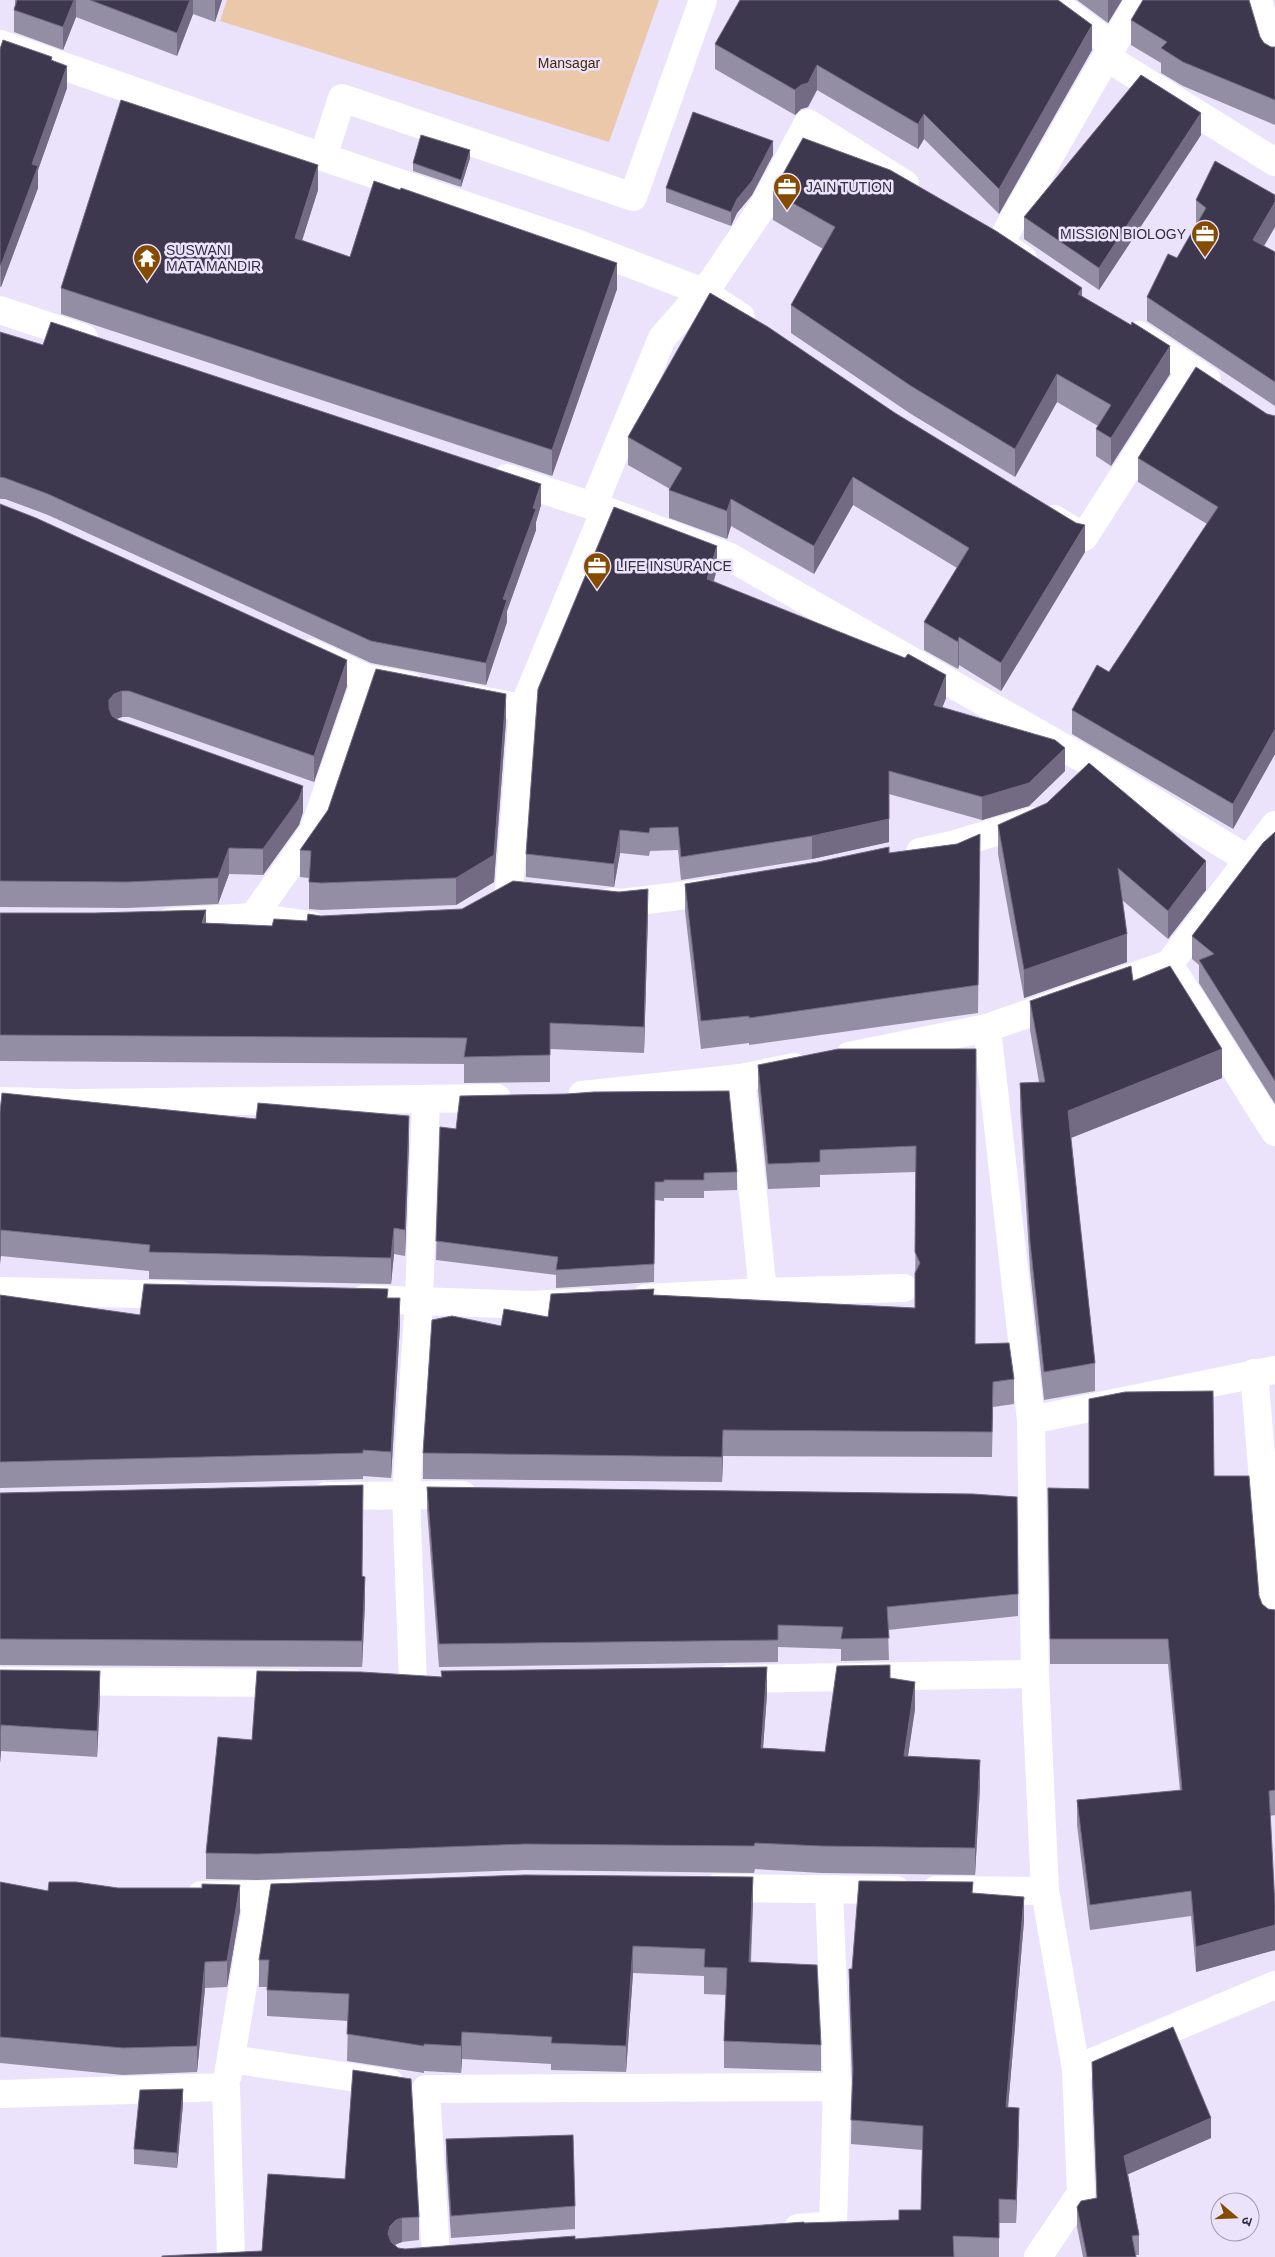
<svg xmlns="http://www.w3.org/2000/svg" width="1275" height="2257" viewBox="0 0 1275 2257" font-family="Helvetica,'Noto Sans Devanagari',sans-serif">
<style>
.green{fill:#ebc8aa}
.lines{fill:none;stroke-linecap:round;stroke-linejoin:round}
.minor{stroke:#fff;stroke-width:28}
.wall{fill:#948ea5}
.shaded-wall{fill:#726b83}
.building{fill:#3e384f;stroke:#726b83}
.labels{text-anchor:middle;stroke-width:5;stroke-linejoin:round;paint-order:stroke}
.park-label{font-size:14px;fill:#492701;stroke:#eae3fb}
.poi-label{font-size:14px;fill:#33303b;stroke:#eae3fb;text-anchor:start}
</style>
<rect width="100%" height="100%" fill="#eae3fb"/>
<polygon class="green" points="227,0 659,0 609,142 220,21"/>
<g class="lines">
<g class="minor">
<polyline points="1051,0 1113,46"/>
<polyline points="1258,0 1275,57"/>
<polyline points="0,44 323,157 342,98 633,197 703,0"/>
<polyline points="1106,57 1275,162"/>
<polyline points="323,157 579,244 703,292 741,317"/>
<polyline points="1023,259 1000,243 1139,0"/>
<polyline points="0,310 84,338"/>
<polyline points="1139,335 1207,380"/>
<polyline points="507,478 605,510 728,556 1094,765 1249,860"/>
<polyline points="593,506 662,338 713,280 765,203 808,123 905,184"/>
<polyline points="1054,519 1084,537 1191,370"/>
<polyline points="312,653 366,678 410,686"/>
<polyline points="469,698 523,708 605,510"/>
<polyline points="1275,825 1169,964 1275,1132"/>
<polyline points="920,852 952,845 1033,821"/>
<polyline points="509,891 523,708"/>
<polyline points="610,902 621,903 721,891"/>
<polyline points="253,917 311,925"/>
<polyline points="169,922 253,917 313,832 366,678"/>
<polyline points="849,1056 987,1028"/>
<polyline points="741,1078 763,1292"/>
<polyline points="582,1095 741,1078 794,1067"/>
<polyline points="0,1101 76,1103 497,1098"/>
<polyline points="0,1291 181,1295"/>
<polyline points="646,1298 763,1292 904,1288"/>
<polyline points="364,1299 531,1305 586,1302"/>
<polyline points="1275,1370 1031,1420 1035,1674 1045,1891 1076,2069 1275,1985"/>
<polyline points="1254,1373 1275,1620"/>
<polyline points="1031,1420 987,1028 1169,964"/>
<polyline points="326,1496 463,1495"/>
<polyline points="729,1679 1035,1674"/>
<polyline points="0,1681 293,1683"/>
<polyline points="413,1683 406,1494 419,1300 426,1099"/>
<polyline points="716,1888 896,1890"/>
<polyline points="829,1890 837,2087"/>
<polyline points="936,1890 1045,1891"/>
<polyline points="201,1895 306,1894"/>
<polyline points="231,2059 390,2083"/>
<polyline points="228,2075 258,1896"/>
<polyline points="0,2094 226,2087 231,2257"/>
<polyline points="436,2255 426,2089 837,2087 833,2225 798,2228"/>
<polyline points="1038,2257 1081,2193 1076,2069"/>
</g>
</g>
<g class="wall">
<polygon points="15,0 222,0 215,22 193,14 177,56 76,17 63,50 14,32 14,10 15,5"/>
<polygon points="1077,0 1122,0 1108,23"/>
<polygon points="1131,20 1260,37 1264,43 1271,47 1275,47 1275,125 1183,86 1161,73 1161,63 1131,45"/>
<polygon points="715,44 1092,50 999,214 924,139 918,149 817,90 808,107 801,109 795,115 715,69"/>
<polygon points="0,49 52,61 67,88 38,170 38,188 1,287 0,287"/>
<polygon points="1201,135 1099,290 1024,239 1024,217"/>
<polygon points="773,155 752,195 737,213 731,226 666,202 666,188"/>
<polygon points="470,158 461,187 413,171 413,163"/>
<polygon points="318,190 302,240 350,257 617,289 552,476 61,314 61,288"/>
<polygon points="773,192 1082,297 1170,374 1111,466 1096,456 1096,429 1098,426 1057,402 1015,477 911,414 791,333 791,305 823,249 773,220"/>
<polygon points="1196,200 1264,246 1275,252 1275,406 1147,321 1147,297 1177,258 1196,224"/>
<polygon points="710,293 1085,552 1001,691 959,665 958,669 924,650 924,622 957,568 853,505 814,574 731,526 727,539 669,518 669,490 670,489 628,465 628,437"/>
<polygon points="0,332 541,505 536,522 536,530 507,611 507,622 486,685 371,663 48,515 5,499 0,499"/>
<polygon points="1267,414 1275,416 1275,754 1233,829 1072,734 1072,710 1109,672 1207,524 1138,482 1138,458"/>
<polygon points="0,504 347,686 314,782 129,717 122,717 116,719 303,812 299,825 263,875 229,874 218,904 127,908 0,907"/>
<polygon points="717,569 714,581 946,698 942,708 1065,771 1029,806 982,820 889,794 889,842 812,859 681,880 678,850 650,851 649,856 620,853 614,887 526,877 526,854"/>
<polygon points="506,721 494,882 456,905 321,910 309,909 309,878 300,877 300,850"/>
<polygon points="998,825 1206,890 1168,939 1122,900 1127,962 1024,998 998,854"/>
<polygon points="1275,832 1275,1104 1199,983 1199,965 1192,959 1192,936"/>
<polygon points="980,834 978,1013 749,1045 749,1043 701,1049 685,911 685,884 957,844"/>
<polygon points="0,913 272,926 307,921 321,916 648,915 644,1053 550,1049 550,1082 464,1083 464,1064 0,1061"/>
<polygon points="1133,981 1222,1078 1071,1138 1095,1363 1095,1391 1044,1400 1030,1270 1020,1111 1020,1083 1039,1082 1030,1030 1030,1001"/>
<polygon points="976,1049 975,1344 1014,1379 1014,1404 993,1407 992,1457 723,1456 722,1482 423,1479 423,1453 501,1326 548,1317 654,1295 915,1308 916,1172 820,1175 820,1187 768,1189 758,1090 758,1065"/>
<polygon points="0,1112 409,1142 405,1256 394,1254 391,1284 149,1279 149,1271 1,1256"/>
<polygon points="440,1127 737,1172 737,1190 704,1191 704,1198 664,1198 664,1201 655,1200 654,1282 556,1288 556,1275 436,1260"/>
<polygon points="0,1295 140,1315 388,1298 400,1325 391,1478 363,1476 363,1479 0,1488"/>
<polygon points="1214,1476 1262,1604 1268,1609 1275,1610 1275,1815 1270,1816 1275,1906 1275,1950 1196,1972 1191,1916 1090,1930 1077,1825 1077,1800 1180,1791 1168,1664 1050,1664 1048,1488 1089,1489"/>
<polygon points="427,1487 1018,1594 1018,1616 888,1630 889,1660 841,1661 841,1649 778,1647 778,1662 439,1667 427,1510"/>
<polygon points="0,1493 362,1576 365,1603 362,1667 0,1665"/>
<polygon points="0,1670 100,1697 97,1757 1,1751 0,1763"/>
<polygon points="441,1677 767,1694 763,1748 825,1752 890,1678 915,1709 908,1756 980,1787 975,1875 821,1873 755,1869 754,1873 525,1870 258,1880 206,1879 206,1853 252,1740"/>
<polygon points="0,1882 48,1891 240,1911 227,1987 205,1988 197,2072 123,2075 0,2063"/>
<polygon points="973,1893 1024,1921 1008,2107 1019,2132 1016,2223 999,2223 999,2257 162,2257 262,2251 268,2174 419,2217 419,2240 402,2242 395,2245 398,2248 405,2249 575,2239 804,2223 899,2220 899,2210 921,2210 922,2150 851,2144 852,2082 849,1993 849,1969 852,1969"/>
<polygon points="753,1904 751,1962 821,2045 821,2071 724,2068 724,2041 726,1995 704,1994 704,1976 633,1973 626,2072 551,2070 551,2064 462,2059 461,2073 424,2071 424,2073 347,2061 348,2021 267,2016 267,1987 259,1987 259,1960"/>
<polygon points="1092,2062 1211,2138 1128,2174 1139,2235 1139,2255 1136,2255 1136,2257 1083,2257 1077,2227 1077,2207 1097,2198 1092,2082"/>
<polygon points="183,2104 177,2168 134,2164 134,2149"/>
<polygon points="446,2139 575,2206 575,2229 451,2238 446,2161"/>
</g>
<g class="shaded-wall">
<polygon points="74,0 76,0 76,17 63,50 63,27"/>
<polygon points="190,0 193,0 193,14 177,56 177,33"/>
<polygon points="215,0 222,0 215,22"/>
<polygon points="1108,0 1122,0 1108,23"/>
<polygon points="1092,25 1092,50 999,214 999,189"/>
<polygon points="817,65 817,90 808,107 801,109 795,115 795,90"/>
<polygon points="67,66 67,88 38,170 38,188 1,287 1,265 32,164"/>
<polygon points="1201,113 1201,135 1099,290 1099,268"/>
<polygon points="924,114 924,139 918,149 918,124"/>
<polygon points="773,141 773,155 752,195 737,213 731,226 731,212 737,199"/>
<polygon points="470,150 470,158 461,187 461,180"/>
<polygon points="318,165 318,190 295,263 295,238"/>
<polygon points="1275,202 1275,227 1253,265 1253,240"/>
<polygon points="617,263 617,289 552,476 552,450"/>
<polygon points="1082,288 1082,316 1078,294"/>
<polygon points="1170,346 1170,374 1111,466 1111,438"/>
<polygon points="1057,374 1057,402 1015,477 1015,449"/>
<polygon points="853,477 853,505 814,574 814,546"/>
<polygon points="541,484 541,505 536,522 536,530 507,611 507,622 486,685 486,663 503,599"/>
<polygon points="731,499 731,526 727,539 727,511"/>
<polygon points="1085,525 1085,552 1001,691 1001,663"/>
<polygon points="717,546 717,569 707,602 707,579"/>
<polygon points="959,637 959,665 958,669 958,642"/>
<polygon points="347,660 347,686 314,782 314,756"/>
<polygon points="946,675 946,698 934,728 934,705"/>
<polygon points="122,691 122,717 114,720 109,708 109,700 114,694"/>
<polygon points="506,694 506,721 494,882 456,905 456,878"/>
<polygon points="1275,729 1275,754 1233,829 1233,804"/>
<polygon points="1065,748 1065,771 1029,806 982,820 982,797"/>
<polygon points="303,786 303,812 299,825 263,875 263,849"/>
<polygon points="889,819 889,842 812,859 812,836"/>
<polygon points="620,830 620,853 614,887 614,864"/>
<polygon points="229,848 229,874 218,904 218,878"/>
<polygon points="1206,861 1206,890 1168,939 1168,911"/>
<polygon points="648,889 648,915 644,1053 644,1027"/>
<polygon points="206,910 206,936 202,923"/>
<polygon points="1127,934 1127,962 1024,998 1024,970"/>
<polygon points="1222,1049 1222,1078 1068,1139 1068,1111"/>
<polygon points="409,1116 409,1142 405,1256 405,1230"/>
<polygon points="394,1228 394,1254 391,1284 391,1258"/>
<polygon points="1,1230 1,1256 0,1264 0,1238"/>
<polygon points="400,1298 400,1325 391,1478 391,1452"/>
<polygon points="723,1430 723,1456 722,1482 722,1457"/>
<polygon points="365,1577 365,1603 362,1667 362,1641"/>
<polygon points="767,1667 767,1694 761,1775 761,1748"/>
<polygon points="100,1671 100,1697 97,1757 97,1731"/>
<polygon points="915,1682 915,1709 904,1782 904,1756"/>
<polygon points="1,1725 1,1751 0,1763 0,1737"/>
<polygon points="980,1760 980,1787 975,1875 975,1848"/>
<polygon points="753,1877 753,1904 749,1988 749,1962"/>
<polygon points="240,1885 240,1911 227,1987 227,1961"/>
<polygon points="1024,1897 1024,1921 1006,2131 1006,2107"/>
<polygon points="1275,1925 1275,1950 1196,1972 1196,1947"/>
<polygon points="633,1946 633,1973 626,2072 626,2046"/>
<polygon points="205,1962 205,1988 197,2072 197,2046"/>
<polygon points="462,2032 462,2059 461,2073 461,2046"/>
<polygon points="183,2089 183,2104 177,2168 177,2153"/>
<polygon points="1019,2108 1019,2132 1016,2223 1016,2200"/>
<polygon points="1211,2118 1211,2138 1124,2176 1124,2156"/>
<polygon points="402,2218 402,2242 396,2244 390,2250 388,2234 390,2226 396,2220"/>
</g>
<g class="building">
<polygon points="17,0 74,0 63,27 14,10"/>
<polygon points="90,0 190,0 177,33"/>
<polygon points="740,0 1058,0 1092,25 999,189 924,114 918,124 817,65 808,83 801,85 795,90 715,44"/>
<polygon points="1143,0 1249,0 1260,37 1264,43 1271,47 1275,47 1275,100 1183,62 1161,48 1167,42 1131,20"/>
<polygon points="3,40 52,57 51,60 67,66 32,164 38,166 1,265 0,265 0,49"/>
<polygon points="1141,75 1201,113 1099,268 1024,217"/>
<polygon points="121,100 318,165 295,238 350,257 374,181 400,190 401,188 617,263 552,450 61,288"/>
<polygon points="693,112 773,141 752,181 737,199 731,212 666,188"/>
<polygon points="421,135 470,150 461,180 413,163"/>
<polygon points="803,138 890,170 996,231 1082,288 1078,294 1131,325 1132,322 1170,346 1111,438 1096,429 1111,405 1057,374 1015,449 911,386 791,305 835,227 773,192"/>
<polygon points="1215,161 1275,195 1275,202 1253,240 1275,252 1275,382 1147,297 1168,254 1177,258 1206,208 1196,200"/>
<polygon points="710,293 768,327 895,413 1076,523 1085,525 1001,663 959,637 958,642 924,622 969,548 853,477 814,546 731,499 727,511 669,490 682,468 628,437"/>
<polygon points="51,322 541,484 533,508 536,509 503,599 507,600 486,663 371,641 48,494 5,478 0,477 0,332 43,345"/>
<polygon points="1196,367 1267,414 1275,416 1275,729 1233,804 1072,710 1097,665 1109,672 1218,507 1138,458"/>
<polygon points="0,504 36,518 347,660 314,756 129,691 122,691 114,694 109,700 109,708 112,716 118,720 303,786 299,799 263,849 229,848 218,878 127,882 0,881"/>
<polygon points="614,507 717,546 707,579 905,658 908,654 946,675 934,705 1055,740 1065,748 1029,783 982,797 889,771 889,819 812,836 681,857 678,827 650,828 649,833 620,830 614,864 526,854 538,689"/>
<polygon points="376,669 506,694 494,855 456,878 321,883 309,882 311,851 300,850 328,810"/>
<polygon points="1089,763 1206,861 1168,911 1118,868 1127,934 1024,970 998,825 1047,803"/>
<polygon points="1275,832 1275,1081 1199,960 1214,954 1192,936 1263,843"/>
<polygon points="980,834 978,985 749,1018 749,1016 701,1021 685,884 818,862 889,847 889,853 957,844"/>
<polygon points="513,881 619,892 648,889 644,1027 550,1023 550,1055 464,1057 467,1038 0,1035 0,913 95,913 206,910 202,923 272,926 274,919 307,921 308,914 321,916 462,909"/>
<polygon points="1131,966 1133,981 1170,966 1222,1049 1068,1111 1095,1363 1044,1372 1030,1242 1020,1083 1045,1082 1030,1001"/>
<polygon points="838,1049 976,1049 975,1344 1009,1343 1014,1379 993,1382 992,1432 723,1430 722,1457 423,1453 432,1320 452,1316 501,1326 504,1309 548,1317 551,1294 654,1289 653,1295 915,1308 915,1273 920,1263 915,1252 916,1146 820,1150 820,1162 768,1164 758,1065"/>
<polygon points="729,1091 737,1172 704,1173 704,1180 664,1180 664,1182 655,1182 654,1264 556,1270 558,1257 436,1241 440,1127 456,1129 460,1096 566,1094 594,1092"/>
<polygon points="2,1093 256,1119 258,1103 409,1116 405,1230 394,1228 391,1258 149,1252 150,1245 1,1230 0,1238 0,1112"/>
<polygon points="144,1284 388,1289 387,1298 400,1298 391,1452 363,1450 363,1453 0,1462 0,1295 140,1315"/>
<polygon points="1213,1391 1214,1476 1249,1476 1259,1596 1262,1604 1268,1609 1275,1610 1275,1790 1269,1791 1275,1906 1275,1925 1196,1947 1191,1891 1090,1905 1077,1800 1182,1790 1168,1639 1050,1639 1048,1488 1089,1489 1089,1399 1125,1392"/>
<polygon points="363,1485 362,1576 365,1577 362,1641 0,1639 0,1493"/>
<polygon points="427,1487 973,1494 1017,1497 1018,1594 887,1607 889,1638 841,1639 843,1627 778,1625 778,1640 439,1644"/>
<polygon points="890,1665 890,1678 915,1682 904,1756 980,1760 975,1848 821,1846 755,1843 754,1846 525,1844 258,1854 206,1853 218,1737 252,1740 257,1671 361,1672 442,1677 441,1671 767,1667 761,1748 825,1752 837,1666"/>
<polygon points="0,1670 100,1671 97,1731 1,1725 0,1737"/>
<polygon points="525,1875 753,1877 749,1962 817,1965 821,2045 724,2041 727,1968 704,1967 705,1949 633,1946 626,2046 551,2043 552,2037 462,2032 461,2046 424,2044 424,2046 347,2034 349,1994 267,1990 269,1960 259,1960 271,1884"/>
<polygon points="859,1881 973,1882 972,1893 1024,1897 1006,2107 1019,2108 1016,2200 999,2199 999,2238 953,2236 954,2257 162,2257 162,2256 262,2251 268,2174 345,2179 353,2070 411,2079 419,2217 402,2218 396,2220 390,2226 388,2234 391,2242 398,2248 405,2249 575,2236 575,2239 804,2222 804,2223 899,2220 899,2210 921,2210 923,2126 851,2120 853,2069 849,1969 852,1969"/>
<polygon points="0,1882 48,1891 49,1882 76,1882 118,1888 202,1888 202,1884 240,1885 227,1961 205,1962 197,2046 123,2048 0,2037"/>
<polygon points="1173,2027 1211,2118 1124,2156 1139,2235 1132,2236 1136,2257 1087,2257 1077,2207 1081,2201 1097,2198 1092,2062"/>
<polygon points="183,2089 177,2153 134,2149 140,2090"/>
<polygon points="573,2135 575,2206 451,2216 446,2139"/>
</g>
<defs>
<g id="office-pin" transform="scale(1.4375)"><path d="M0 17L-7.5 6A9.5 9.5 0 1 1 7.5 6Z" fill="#854b01" stroke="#eae3fb"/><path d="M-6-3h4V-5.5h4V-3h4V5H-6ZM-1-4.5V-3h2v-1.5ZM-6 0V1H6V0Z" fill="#fff"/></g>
<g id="temple-pin" transform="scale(1.4375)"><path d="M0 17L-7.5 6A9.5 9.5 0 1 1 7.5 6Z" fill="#854b01" stroke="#eae3fb"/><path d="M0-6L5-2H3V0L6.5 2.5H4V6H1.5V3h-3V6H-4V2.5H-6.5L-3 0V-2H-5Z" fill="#fff"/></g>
</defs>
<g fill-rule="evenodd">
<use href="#office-pin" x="787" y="187"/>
<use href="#office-pin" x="1205" y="234"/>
<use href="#temple-pin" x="147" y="258"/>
<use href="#office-pin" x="597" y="566"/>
</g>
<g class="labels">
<g class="park-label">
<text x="569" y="68">Mansagar</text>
</g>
<g class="poi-label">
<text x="806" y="192">JAIN TUTION</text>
<text x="1186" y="239" text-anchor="end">MISSION BIOLOGY</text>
<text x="166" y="255">SUSWANI<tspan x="166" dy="16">MATA MANDIR</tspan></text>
<text x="616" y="571">LIFE INSURANCE</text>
</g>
</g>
<g transform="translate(1235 2217) rotate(109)"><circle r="24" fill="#eae3fb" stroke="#a19bae"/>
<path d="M0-4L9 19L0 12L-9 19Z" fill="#854b01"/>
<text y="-8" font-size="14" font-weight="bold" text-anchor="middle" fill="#33303b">उ</text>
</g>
</svg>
